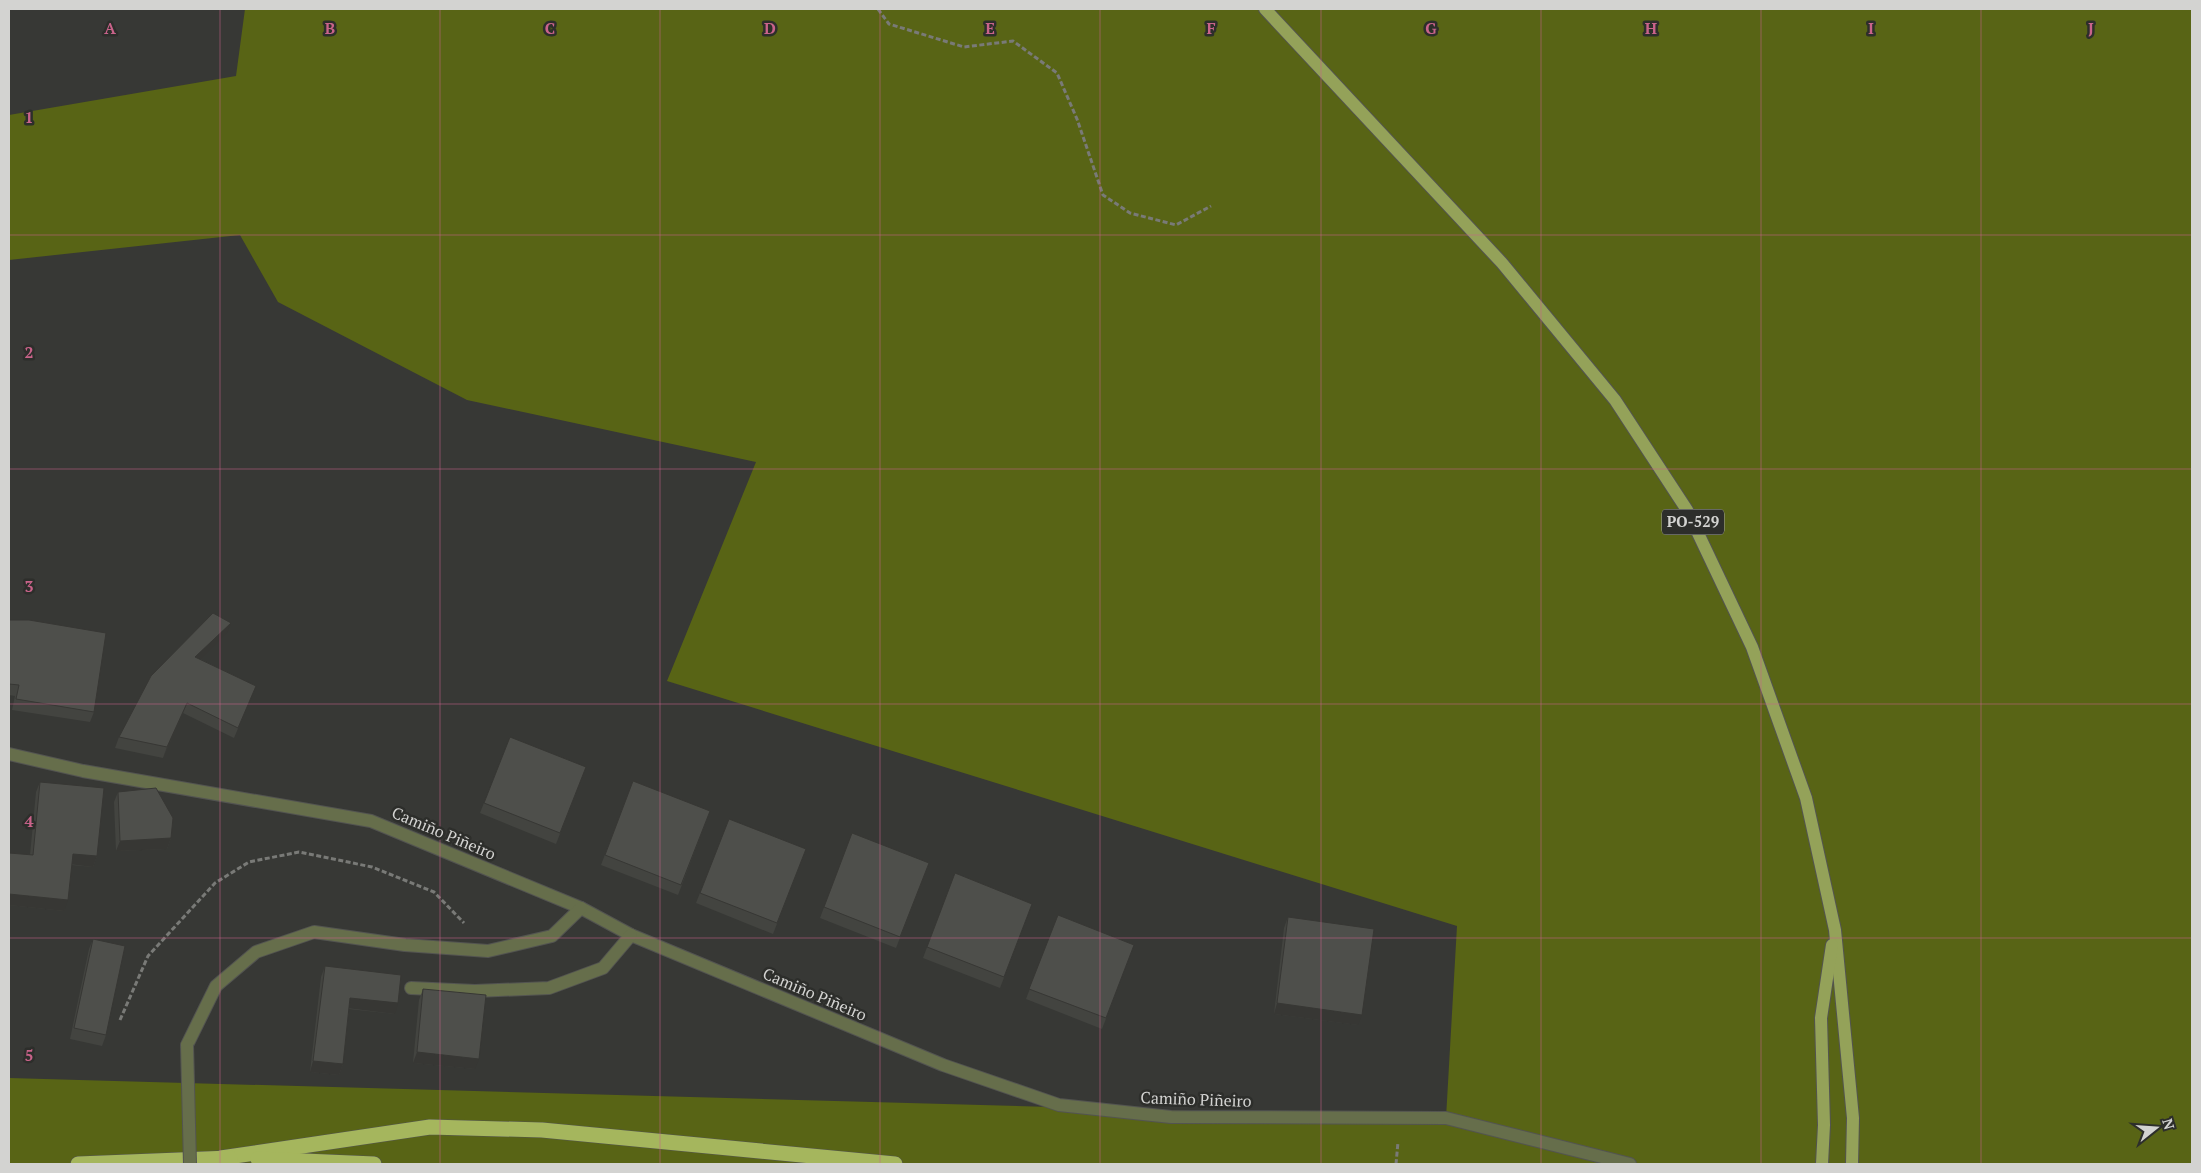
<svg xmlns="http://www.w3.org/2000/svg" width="2201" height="1173" viewBox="0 0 2201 1173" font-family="'PT Serif',serif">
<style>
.green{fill:#586415}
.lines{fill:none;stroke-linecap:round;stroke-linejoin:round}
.minor-casing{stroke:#535451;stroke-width:14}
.major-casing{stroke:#535451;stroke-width:14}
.highway-casing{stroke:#535451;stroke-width:16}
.path{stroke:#797a77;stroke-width:3;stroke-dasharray:5 2.5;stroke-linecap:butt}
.minor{stroke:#666e4b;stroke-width:12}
.major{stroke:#94a259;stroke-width:12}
.highway{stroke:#a5b65d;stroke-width:15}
.minor-bridge-casing{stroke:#535451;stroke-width:14;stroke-linecap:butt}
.minor-bridge{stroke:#666e4b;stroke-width:12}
.wall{fill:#434440}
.shaded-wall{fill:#373734}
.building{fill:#4e4f4b;stroke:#373734}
.grid{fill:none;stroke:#c9638a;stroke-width:1;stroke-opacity:0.55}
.labels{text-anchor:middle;stroke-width:5;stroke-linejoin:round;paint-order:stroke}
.shield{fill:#2d2e2b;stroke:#a1a29f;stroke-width:1}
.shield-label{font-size:15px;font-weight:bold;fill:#d3d3d1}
.street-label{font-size:16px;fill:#d3d3d1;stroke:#2d2e2b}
.grid-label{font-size:16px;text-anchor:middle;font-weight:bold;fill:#c9638a;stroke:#2d2e2b;stroke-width:5;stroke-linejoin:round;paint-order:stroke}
</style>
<rect width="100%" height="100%" fill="#373835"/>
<polygon class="green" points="245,9 2192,9 2192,1164 9,1164 9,1078 1446,1118 1457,926 667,681 756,462 467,400 278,302 240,235 9,260 9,115 236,76"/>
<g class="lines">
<g class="minor-casing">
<g id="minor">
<polyline points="9,754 83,771 371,821 581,908 631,935 943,1065 1059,1105 1171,1117 1446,1118 1630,1164"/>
<polyline points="411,988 475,991 549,988 603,968 631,935"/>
<polyline points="187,1045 216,986 256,952 314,932 405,945 488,951 552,936 581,908"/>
</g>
</g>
<g class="major-casing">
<g id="major">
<polyline points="1265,9 1502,263 1615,400 1687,510 1752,647 1806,798 1835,930 1853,1118 1852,1164"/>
<polyline points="1822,1164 1824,1125 1821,1018 1832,945"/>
</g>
</g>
<g class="highway-casing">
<g id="highway">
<polyline points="221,1158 430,1127 542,1130 895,1164"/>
<polyline points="258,1159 374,1164"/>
<polyline points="78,1164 230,1158"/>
</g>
</g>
<g class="path">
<polyline points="878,9 889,24 964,47 1013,41 1057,73 1077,119 1103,195 1130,213 1176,225 1211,206"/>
<polyline points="120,1020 148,956 215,883 249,862 299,852 372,867 434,892 464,923"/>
<polyline points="1396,1164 1398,1142"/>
</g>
<use href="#minor" class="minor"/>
<use href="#major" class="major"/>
<use href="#highway" class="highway"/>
<g class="minor-bridge-casing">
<polyline id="minor-bridge" points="187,1045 190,1164"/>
</g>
<use href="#minor-bridge" class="minor-bridge"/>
</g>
<g class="wall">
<polygon points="9,620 94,712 90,722 12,710 15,696 9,695"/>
<polygon points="227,633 200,659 256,686 234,738 183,713 163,758 115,748 119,737"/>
<polygon points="510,737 586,767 556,844 480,813"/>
<polygon points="633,781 710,811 678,895 601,865"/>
<polygon points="40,782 97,856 93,867 72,865 64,911 9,905 9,853 30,855 36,792"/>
<polygon points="118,792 171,838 167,849 116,851 114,802"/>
<polygon points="729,819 806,849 773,934 696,903"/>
<polygon points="852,833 929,863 896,948 820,918"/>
<polygon points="955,873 1032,904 1000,988 923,958"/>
<polygon points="1058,915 1134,945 1102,1029 1026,999"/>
<polygon points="1288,917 1358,1025 1274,1014 1284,928"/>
<polygon points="93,939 106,1035 102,1046 70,1039 89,949"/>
<polygon points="325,966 395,1014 349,1009 343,1064 339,1075 310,1072 321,977"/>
<polygon points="423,989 475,1069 413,1063 419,1000"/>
</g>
<g class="shaded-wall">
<polygon points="231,623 227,633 191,668 195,657"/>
<polygon points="187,703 183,713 163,758 167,747"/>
<polygon points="171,838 167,849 116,851 120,841"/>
<polygon points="73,854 97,856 93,867 69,864"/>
<polygon points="9,894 68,900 64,911 9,905"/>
<polygon points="350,998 398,1003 395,1014 347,1008"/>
<polygon points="1277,1003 1362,1015 1358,1025 1274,1014"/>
<polygon points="417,1052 479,1059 475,1069 413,1063"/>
<polygon points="313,1061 343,1064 339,1075 310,1072"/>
</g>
<g class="building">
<polygon points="213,613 231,623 195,657 256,686 238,728 187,703 167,747 119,737 151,676"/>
<polygon points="9,620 29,620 106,633 94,712 16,699 19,685 9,684"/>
<polygon points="510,737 586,767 560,833 484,803"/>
<polygon points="633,781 710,811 681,885 605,855"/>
<polygon points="40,782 104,788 97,856 73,854 68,900 9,894 9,853 33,855"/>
<polygon points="156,788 173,818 171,838 120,841 118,792"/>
<polygon points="729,819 806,849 777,923 700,893"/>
<polygon points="852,833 929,863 900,937 824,907"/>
<polygon points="955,873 1032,904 1004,977 927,947"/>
<polygon points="1058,915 1134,945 1106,1018 1029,989"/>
<polygon points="1288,917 1374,929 1362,1015 1277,1003"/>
<polygon points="93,939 125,946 106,1035 74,1028"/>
<polygon points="325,966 401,975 398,1003 350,998 343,1064 313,1061"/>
<polygon points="423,989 486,995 479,1059 417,1052"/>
</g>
<path class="grid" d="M220,9V1164M440,9V1164M660,9V1164M880,9V1164M1100,9V1164M1321,9V1164M1541,9V1164M1761,9V1164M1981,9V1164M9,235H2192M9,469H2192M9,704H2192M9,938H2192"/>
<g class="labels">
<rect class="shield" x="1662" y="509.5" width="62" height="25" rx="4"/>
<g class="shield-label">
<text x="1693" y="527">PO-529</text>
</g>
<g class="street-label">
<text transform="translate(444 833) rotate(23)" y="6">Camiño Piñeiro</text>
<text transform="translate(815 994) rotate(23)" y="6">Camiño Piñeiro</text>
<text transform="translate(1196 1099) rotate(2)" y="6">Camiño Piñeiro</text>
</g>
</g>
<g class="grid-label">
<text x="110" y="34">A</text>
<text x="330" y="34">B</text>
<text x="550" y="34">C</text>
<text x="770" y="34">D</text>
<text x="990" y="34">E</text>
<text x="1211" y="34">F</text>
<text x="1431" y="34">G</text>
<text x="1651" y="34">H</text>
<text x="1871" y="34">I</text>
<text x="2091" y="34">J</text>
<text x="29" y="123">1</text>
<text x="29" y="358">2</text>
<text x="29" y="592">3</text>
<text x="29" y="827">4</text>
<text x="29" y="1061">5</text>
</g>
<rect width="2201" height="1173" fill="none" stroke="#d3d3d1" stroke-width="20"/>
<g transform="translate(2156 1128) rotate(73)" stroke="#2d2e2b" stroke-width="4" paint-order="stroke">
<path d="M0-4L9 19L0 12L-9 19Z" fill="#d3d3d1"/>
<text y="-8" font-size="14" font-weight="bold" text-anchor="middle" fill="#d3d3d1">N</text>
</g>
</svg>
